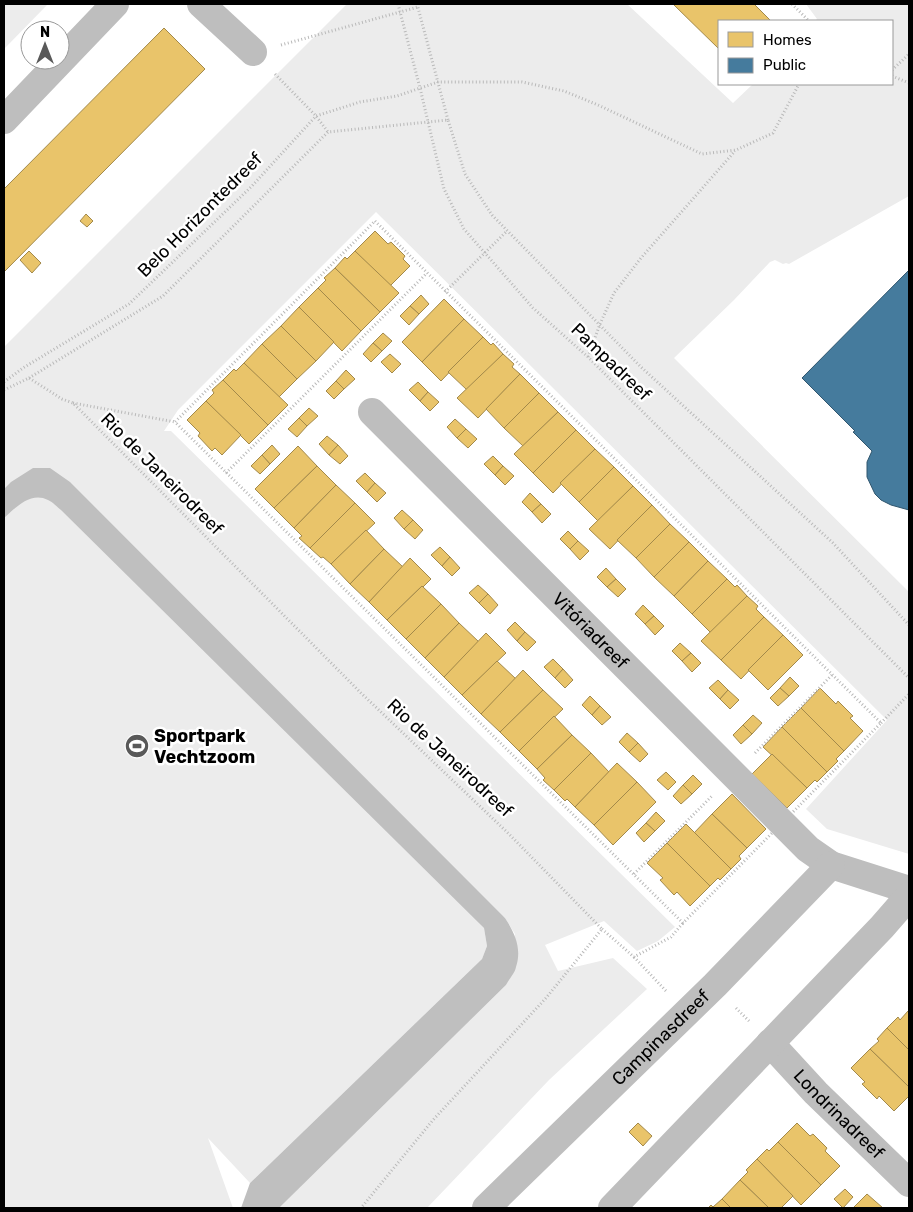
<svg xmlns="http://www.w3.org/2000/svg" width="913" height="1212" viewBox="0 0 913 1212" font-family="Rubik,sans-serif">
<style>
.green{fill:#ececec}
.water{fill:#bfbfbf}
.homes{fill:#e9c46a;stroke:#a3894a}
.public{fill:#457b9d;stroke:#30566e}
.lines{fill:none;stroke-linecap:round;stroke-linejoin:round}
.path{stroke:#b9b9b9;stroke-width:3;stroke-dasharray:1 2.5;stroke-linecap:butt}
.street{stroke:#bebebe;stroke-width:28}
.labels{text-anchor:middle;stroke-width:5;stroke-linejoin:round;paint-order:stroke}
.street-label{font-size:18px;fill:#000;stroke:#fff}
.poi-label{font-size:18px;font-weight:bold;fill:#000;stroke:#fff;text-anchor:start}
</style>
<rect width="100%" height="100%" fill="#fff"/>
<g class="green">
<polygon points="4,4 48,4 4,49"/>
<polygon points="347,4 627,4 733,103 753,84 892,84 892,21 815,21 817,19 806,4 909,4 909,196 789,264 786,263 783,264 775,260 770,262 734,300 674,358 909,592 909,854 827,829 806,809 887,720 376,212 178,410 164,431 171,431 675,927 658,941 637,951 604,921 545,945 558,971 613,958 647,989 549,1080 427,1208 279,1208 506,985 515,934 505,918 90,504 484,928 487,946 482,959 250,1183 208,1138 233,1208 4,1208 4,347"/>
</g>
<path class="water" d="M33,468H50L70,482L505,918C515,933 522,949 516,967C515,973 509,979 506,985L279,1208H241L250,1183L482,959L487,946L484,928L61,510C57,507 53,502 48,500C31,491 15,508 4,518V489L11,482Z"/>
<g class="homes">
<polygon points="673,4 754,4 771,21 719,21 719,49"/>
<polygon points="164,28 205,69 4,272 4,189"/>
<polygon points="86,214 93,221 87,227 80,221"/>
<polygon points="375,231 388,244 391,242 405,256 403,259 410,266 390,286 355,251"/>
<polygon points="29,251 41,263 32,273 20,260"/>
<polygon points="355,251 399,293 380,312 335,268 345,257 347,259"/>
<polygon points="335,268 380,312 361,331 318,288 326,280 324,278"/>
<polygon points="318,288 361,331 342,351 299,307"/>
<polygon points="421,295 429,304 419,314 410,306"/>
<polygon points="444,299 464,319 422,362 402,342"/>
<polygon points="410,306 419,314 409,325 400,316"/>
<polygon points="299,307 334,342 316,361 281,326"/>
<polygon points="464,319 483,337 441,381 422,362"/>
<polygon points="281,326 316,361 297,379 262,344"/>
<polygon points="383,333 392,341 382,351 373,343"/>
<polygon points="483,337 491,345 493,343 503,354 467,390 448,372"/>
<polygon points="373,343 382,351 371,362 363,354"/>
<polygon points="262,344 297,379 278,398 244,363"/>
<polygon points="390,354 401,364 392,373 381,362"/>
<polygon points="503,354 514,364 512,367 520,374 478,418 457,398"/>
<polygon points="244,363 288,405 268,425 223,380 234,369 236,371"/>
<polygon points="346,370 355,379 344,389 336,381"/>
<polygon points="520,374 539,393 504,428 486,409"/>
<polygon points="223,380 268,425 249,444 206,401 214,393 212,390"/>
<polygon points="336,381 344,389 334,399 326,391"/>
<polygon points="418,382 428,392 420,401 409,390"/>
<polygon points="428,392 439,402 430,411 420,401"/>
<polygon points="539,393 558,412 523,446 504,428"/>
<polygon points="206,401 241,435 222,455 215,448 212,451 198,436 200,433 187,420"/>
<polygon points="309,408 318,416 307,426 299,418"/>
<polygon points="558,412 576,430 533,473 514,454"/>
<polygon points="299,418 307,426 297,437 288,429"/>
<polygon points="455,419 466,429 457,438 447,427"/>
<polygon points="466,429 477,439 468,448 457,438"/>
<polygon points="576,430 595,449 553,493 533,473"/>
<polygon points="327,436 338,445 329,455 319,444"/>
<polygon points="272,445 280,454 270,464 262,455"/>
<polygon points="338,445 348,456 340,464 329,455"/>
<polygon points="298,446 317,466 274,508 255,489"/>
<polygon points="595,449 614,467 579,502 560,483"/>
<polygon points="262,455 270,464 260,474 251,466"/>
<polygon points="493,456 503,466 495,475 484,464"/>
<polygon points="317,466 336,485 294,528 274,508"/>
<polygon points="503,466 514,476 505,485 495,475"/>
<polygon points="614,467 633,486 598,521 579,502"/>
<polygon points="365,473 375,483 367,492 356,481"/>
<polygon points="375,483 386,493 377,502 367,492"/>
<polygon points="336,485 355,503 310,548 299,538 302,536 294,528"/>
<polygon points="633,486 652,505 610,549 589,529"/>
<polygon points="530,493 541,504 532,512 522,502"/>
<polygon points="355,503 375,523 331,564 323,557 321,558 310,548"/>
<polygon points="541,504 551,514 542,523 532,512"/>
<polygon points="652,505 670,524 636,558 617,540"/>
<polygon points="402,510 413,520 404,529 394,518"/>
<polygon points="413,520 423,530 415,539 404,529"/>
<polygon points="670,524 689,542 654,577 636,558"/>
<polygon points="366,530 384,549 350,584 331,564"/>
<polygon points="568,531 578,541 570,549 560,539"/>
<polygon points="578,541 589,551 580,560 570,549"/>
<polygon points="689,542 708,561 674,596 654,577"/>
<polygon points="440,547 450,557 442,566 431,555"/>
<polygon points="384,549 403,567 369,602 350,584"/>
<polygon points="450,557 460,568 452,576 442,566"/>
<polygon points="410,558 431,579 423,587 422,586 387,620 369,602"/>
<polygon points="708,561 727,579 692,614 674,596"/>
<polygon points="606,568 616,579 607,587 597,577"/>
<polygon points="616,579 626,589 618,597 607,587"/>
<polygon points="727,579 735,587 737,585 747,596 711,633 692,614"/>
<polygon points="478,585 488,594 479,603 469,593"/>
<polygon points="422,586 441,604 406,639 387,620"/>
<polygon points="488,594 498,605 490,614 479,603"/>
<polygon points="747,596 758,606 756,609 764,617 721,660 701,641"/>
<polygon points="441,604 459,623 425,658 406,639"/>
<polygon points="643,605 654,616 645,624 635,614"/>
<polygon points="654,616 664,626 655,635 645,624"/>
<polygon points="764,617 783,635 741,679 721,660"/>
<polygon points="515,622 525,632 517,641 507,630"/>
<polygon points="459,623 479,642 444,677 425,658"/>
<polygon points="525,632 536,642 527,651 517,641"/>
<polygon points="486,633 506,653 462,695 444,677"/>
<polygon points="783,635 803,655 768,690 748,670"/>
<polygon points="680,643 691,653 682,661 672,651"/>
<polygon points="691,653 701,663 692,672 682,661"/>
<polygon points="553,659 563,669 555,678 544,667"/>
<polygon points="497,661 516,679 481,714 462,695"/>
<polygon points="563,669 573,680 565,688 555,678"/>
<polygon points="523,670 543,690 500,732 481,714"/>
<polygon points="790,677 799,686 789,696 780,688"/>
<polygon points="718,680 728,690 720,699 709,688"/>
<polygon points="780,688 789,696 778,706 770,698"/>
<polygon points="820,688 836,704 838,701 853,716 850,718 863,731 844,751 801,708"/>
<polygon points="543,690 563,709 519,751 500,732"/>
<polygon points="728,690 739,700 730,709 720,699"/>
<polygon points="590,696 600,706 592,715 582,705"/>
<polygon points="600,706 611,717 602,725 592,715"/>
<polygon points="801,708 844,751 836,759 838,761 827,772 782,727"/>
<polygon points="753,715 762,723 752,734 743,725"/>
<polygon points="554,716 572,735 537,769 519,751"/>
<polygon points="743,725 752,734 741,744 733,735"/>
<polygon points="782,727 827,772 817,782 815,780 807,788 763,747"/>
<polygon points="627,733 638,743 629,752 619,742"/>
<polygon points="572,735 591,753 554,790 543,780 545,778 537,769"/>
<polygon points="638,743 648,754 640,762 629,752"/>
<polygon points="591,753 609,772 575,807 567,799 565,801 554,790"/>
<polygon points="772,754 807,788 787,808 752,774"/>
<polygon points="617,763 637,782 594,825 575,807"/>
<polygon points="666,772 676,782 668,790 657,780"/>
<polygon points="693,775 702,784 692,794 683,785"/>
<polygon points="637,782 656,802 613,845 594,825"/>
<polygon points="683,785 692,794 681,804 673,796"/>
<polygon points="732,794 766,829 747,848 712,814"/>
<polygon points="656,812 665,821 655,831 646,823"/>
<polygon points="712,814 747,848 739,856 741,859 731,869 694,833"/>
<polygon points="646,823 655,831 644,842 636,833"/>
<polygon points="686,824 731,869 720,880 718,878 710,886 667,843"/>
<polygon points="667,843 710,886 690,906 677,892 674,895 660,880 663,878 647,863"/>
<polygon points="908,1011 909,1012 909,1050 887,1028 898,1017 900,1020"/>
<polygon points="887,1028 909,1050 909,1087 870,1049 879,1041 877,1039"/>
<polygon points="870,1049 909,1087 909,1096 894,1111 879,1096 877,1099 862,1084 865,1082 851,1068"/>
<polygon points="638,1123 652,1136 643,1146 629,1132"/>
<polygon points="797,1123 810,1136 813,1134 827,1148 825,1151 840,1166 821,1185 778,1142"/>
<polygon points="778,1142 821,1185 801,1205 757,1159 767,1149 769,1151"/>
<polygon points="757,1159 793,1196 781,1208 769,1208 740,1180 748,1172 746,1170"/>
<polygon points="740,1180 769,1208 731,1208 722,1199"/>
<polygon points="845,1189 853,1197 843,1208 834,1199"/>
<polygon points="867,1194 883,1208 853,1208"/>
<polygon points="722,1199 731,1208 708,1208 711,1205 713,1207"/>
</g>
<polygon class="public" points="909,270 909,510 891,505 881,500 875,494 867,477 867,462 872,451 853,432 855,431 802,378"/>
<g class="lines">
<g class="path">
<polyline points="398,4 420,88 444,189 464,229 533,308 588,357 909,678"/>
<polyline points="417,4 448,120"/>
<polyline points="792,4 809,21"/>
<polyline points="281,45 418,7"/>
<polyline points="892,70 909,54"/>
<polyline points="275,74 316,116 328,132"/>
<polyline points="892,76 909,83"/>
<polygon points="375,221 881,723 683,923 175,422"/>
<polyline points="445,292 507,231"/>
<polyline points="588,357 600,324 614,293 641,258 735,151"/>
<polyline points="29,378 163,296 328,132 448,120 465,174 492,215 641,367 833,543 909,625"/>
<polyline points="4,382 23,368 129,304 252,186 316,116 360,102 397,96 438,82 522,82 564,91 598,105 702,154 736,150 773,133 799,84"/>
<polyline points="4,390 29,378 62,399 73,403 361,693 509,834 602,929 546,998 433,1120 361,1208"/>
<polyline points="73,403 175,422"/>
<polyline points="226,473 427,273"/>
<polyline points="881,723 909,694"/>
<polyline points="755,753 832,675"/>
<polyline points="634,874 712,796"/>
<polyline points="602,929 634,957 671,937 683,923"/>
<polyline points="634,957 666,991"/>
<polyline points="736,1008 749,1021"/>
</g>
<g class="street">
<polyline points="201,4 253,52"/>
<polyline points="4,120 115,4"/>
<path id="s1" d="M372,412L808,849L831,865L909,890"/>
<path id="s2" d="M770,1043L816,1093L909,1183"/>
<path id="s3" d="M486,1208L715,985L831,865"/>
<polyline points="612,1208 882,927 909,896"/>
</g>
</g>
<defs>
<g id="stadium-disc" transform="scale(1.25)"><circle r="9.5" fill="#595959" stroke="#fff"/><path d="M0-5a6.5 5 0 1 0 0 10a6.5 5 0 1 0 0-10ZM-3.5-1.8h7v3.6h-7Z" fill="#fff"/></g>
</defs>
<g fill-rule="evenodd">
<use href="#stadium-disc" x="137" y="746"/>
</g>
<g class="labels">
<g class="street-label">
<text transform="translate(200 215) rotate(-45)" y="6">Belo Horizontedreef</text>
<text transform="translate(611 362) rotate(44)" y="6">Pampadreef</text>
<text transform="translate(162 474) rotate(45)" y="6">Rio de Janeirodreef</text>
<text dy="6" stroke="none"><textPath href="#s1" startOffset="309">Vitóriadreef</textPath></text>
<text transform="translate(450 758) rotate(43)" y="6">Rio de Janeirodreef</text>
<text dy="6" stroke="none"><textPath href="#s3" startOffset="244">Campinasdreef</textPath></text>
<text dy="6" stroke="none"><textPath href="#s2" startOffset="99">Londrinadreef</textPath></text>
</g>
<g class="poi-label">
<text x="154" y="742">Sportpark<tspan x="154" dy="21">Vechtzoom</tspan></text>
</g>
</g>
<rect width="913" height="1212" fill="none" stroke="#000000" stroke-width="10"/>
<rect x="718" y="20" width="175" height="65" fill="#ffffff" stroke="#999999"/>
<rect x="728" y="32" width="25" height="15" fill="#e9c46a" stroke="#999999"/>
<text x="763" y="45" font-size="15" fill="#000000">Homes</text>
<rect x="728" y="58" width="25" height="15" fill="#457b9d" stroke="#999999"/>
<text x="763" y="70" font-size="15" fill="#000000">Public</text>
<g transform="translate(45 45)"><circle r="24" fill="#ffffff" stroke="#999999"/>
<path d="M0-4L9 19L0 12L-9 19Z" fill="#595959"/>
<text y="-8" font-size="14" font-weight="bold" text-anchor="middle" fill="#000000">N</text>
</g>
</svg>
